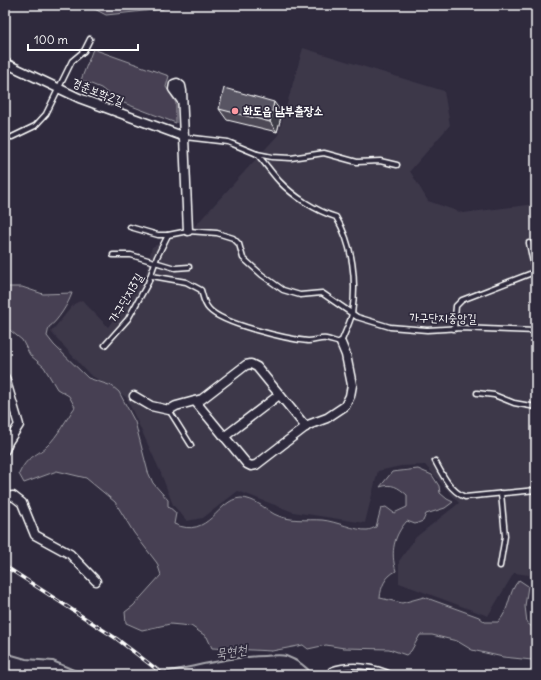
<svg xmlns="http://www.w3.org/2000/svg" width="541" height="680" viewBox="0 0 541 680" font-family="Delius,'Poor Story',sans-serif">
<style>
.built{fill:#3c3749}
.green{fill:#464152;stroke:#a2a0a8}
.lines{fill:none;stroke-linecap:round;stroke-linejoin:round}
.stream{stroke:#a7a6ad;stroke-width:2}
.service-casing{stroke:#fff;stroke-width:7}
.minor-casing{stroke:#fff;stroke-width:11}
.service{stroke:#2f2a3d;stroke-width:4}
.minor{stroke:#2f2a3d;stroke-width:8}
.rail-casing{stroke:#fff;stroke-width:3.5}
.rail{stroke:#2f2a3d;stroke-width:2;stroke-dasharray:6;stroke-linecap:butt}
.wall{fill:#4d4956;stroke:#fff}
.shaded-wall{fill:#3e3c46;stroke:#fff}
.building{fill:#595564;stroke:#fff}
.poi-dot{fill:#ff9aa2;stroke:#2f2a3d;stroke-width:1.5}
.labels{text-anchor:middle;stroke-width:3.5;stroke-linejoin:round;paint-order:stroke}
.street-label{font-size:12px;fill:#fff;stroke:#2f2a3d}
.poi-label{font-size:12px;font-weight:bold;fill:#fff;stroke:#2f2a3d;text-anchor:start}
.water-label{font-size:13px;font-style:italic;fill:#b6b4bb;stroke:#2f2a3d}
</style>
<rect width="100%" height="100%" fill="#2f2a3d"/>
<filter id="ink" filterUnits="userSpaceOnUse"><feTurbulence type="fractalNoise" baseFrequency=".025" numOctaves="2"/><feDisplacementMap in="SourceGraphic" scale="8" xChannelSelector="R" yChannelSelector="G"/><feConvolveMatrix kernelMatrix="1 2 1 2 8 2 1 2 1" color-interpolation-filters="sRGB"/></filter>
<g filter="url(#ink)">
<polygon class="built" points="303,48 444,91 450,125 410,171 428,201 463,213 536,204 536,620 532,616 529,575 514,573 488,616 399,583 399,561 416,537 459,503 425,465 401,466 378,471 365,523 293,512 238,491 203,518 187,521 173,505 160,471 126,397 89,374 51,332 74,304 82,300 108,327 145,276 152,247 194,227 278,135"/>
<g class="green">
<polygon points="87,5 165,5 163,9 106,15"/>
<polygon points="93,49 169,76 166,87 176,103 176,123 116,100 101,88 81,80"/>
<path d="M5,287H22L43,294L72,293C69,303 57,322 49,327L47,336L54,345L88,378L112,386L119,392L135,422L148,472L153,483L168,500V506L176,513L174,524C210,540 217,499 241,498C254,498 264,508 274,514C289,522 307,519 322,520C335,521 357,531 367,530C370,530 373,528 376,527L381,508L386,507L394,513L407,507V495C398,487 392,483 380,487L392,472L418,469L432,475L439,486L440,493L447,499L453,502L445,508L426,514L423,521L415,524L407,521C394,535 390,552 396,571C385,577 381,586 380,598L402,603L424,597L479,617L485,622H498C511,609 507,593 519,580L528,586L525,606L527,623L536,630V658L532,660L503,657L472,650L457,641L432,635H420L411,651L406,655L389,649L344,648L326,645L308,649L303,645L272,651L212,648L207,637L191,626L170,624L142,630L126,623L125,612L133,606L161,575L157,563L134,533L115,502L86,478L57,471L24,483L19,474C27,456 34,458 47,446C57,437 67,418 75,407L69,396L57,389L44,367L30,355L22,340L6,327Z"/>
</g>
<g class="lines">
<g class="stream">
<polyline points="5,653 26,659 53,661 85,675"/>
<path d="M145,675C185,670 223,657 264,656C271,656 280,654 286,656C297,660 306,666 313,675"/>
</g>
<g class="service-casing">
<g id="service">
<polyline points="12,137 35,126 46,114 72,61 84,51 90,39"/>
<polyline points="185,137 228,142 257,154 272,157 291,158 324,153 357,162 380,161 397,165"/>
<polyline points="130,227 158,235 168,235 188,231 217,233 233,238 239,244 243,258 262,275 283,290 300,295 322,293 357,317 390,327 427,330 462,328 536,331"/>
<polyline points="113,255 131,255 175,268 189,267"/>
<path d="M152,276L186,282L201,290C203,297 204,304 209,309C222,324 287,339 308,341C314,341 321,338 326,339C331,340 336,342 341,343C344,334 350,323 352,314C357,281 353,245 336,217C316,211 293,196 279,181C271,172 265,163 257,154"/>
<polyline points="454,329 456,306 462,300 532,273 534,268 529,243"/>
<polyline points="105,345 128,319 148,283 157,257 168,235"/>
<polyline points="477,393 494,395 514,403 536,407"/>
<polyline points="169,410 191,445"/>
<path d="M435,461C442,474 450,491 465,497L536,490"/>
<polyline points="500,566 505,536 501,493"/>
<path d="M329,675L331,670C350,663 375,666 392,675"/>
</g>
</g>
<g class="minor-casing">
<g id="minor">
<polyline points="5,63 79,98 185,137"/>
<polyline points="182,101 173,89 174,84 177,83 181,86 182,91 188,231"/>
<polyline points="5,378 19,425 8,442 5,450"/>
<polyline points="134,396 151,406 169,410 176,406 202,399 246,365 251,364 257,367 306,427"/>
<polyline points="195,401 247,464 251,466 256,465 308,425 327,418 345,406 350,396 352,385 346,355 341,343"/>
<polyline points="224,437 279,395"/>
<polyline points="5,497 13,496 22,503 35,535 70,554 96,581"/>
</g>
</g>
<use href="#service" class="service"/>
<use href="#minor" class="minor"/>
<g class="rail-casing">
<polyline id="rail" points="5,566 117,639 164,675"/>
</g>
<use href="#rail" class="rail"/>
</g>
<polygon class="wall" points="219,109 282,113 277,132 227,120"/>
<polygon class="shaded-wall" points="274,102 282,113 277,132 270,122"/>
<polygon class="building" points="224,88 274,102 270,122 219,109"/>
</g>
<circle class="poi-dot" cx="235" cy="111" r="4"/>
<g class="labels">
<g class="street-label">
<text transform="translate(98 92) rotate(22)" y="4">경춘보학2길</text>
<text transform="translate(126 298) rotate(-59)" y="4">가구단지3길</text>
<text transform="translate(443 318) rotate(1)" y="4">가구단지중앙길</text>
</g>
<g class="poi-label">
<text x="243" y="115">화도읍 남부출장소</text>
</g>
<g class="water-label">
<text transform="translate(231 651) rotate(-8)" y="5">묵현천</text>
</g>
</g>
<rect width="541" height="680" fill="none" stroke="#2f2a3d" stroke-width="20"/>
<rect x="10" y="10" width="521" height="660" fill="none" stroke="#fff" stroke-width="1.5" filter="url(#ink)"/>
<path d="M28 44v6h110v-6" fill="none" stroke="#ffffff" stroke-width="2"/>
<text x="34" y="44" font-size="12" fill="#ffffff" stroke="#2f2a3d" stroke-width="3" paint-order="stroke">100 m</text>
</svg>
